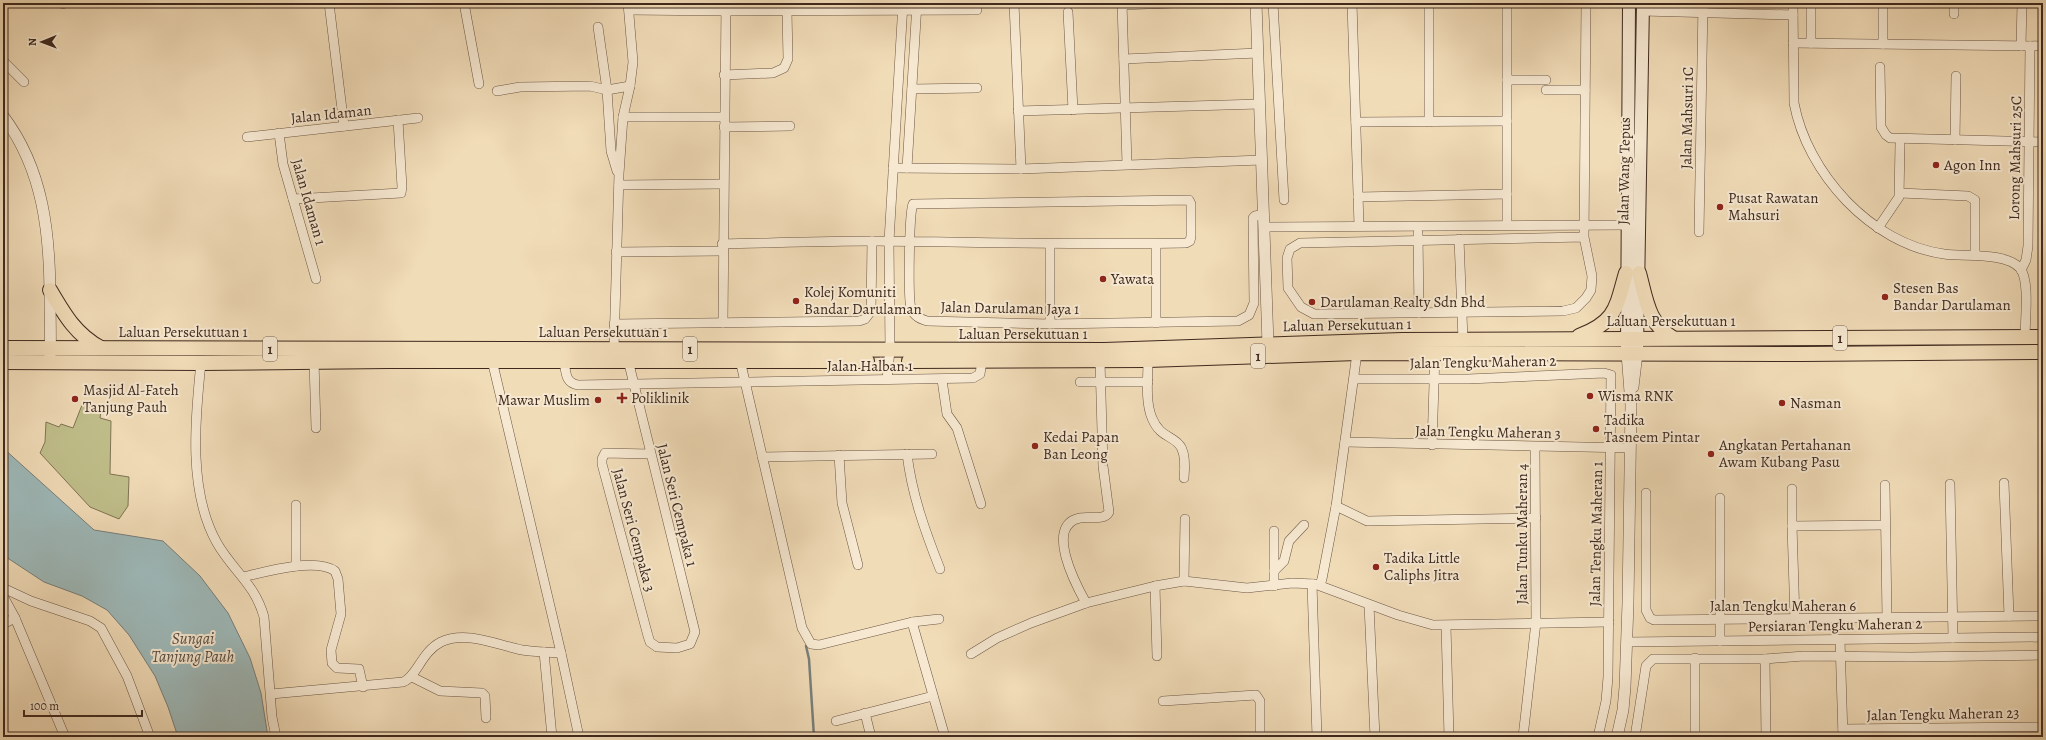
<svg xmlns="http://www.w3.org/2000/svg" width="2046" height="740" viewBox="0 0 2046 740" font-family="Alegreya,serif">
<style>
.green{fill:#c0bf8b;stroke:#807454}
.water{fill:#9eb9b9;stroke:#787f7b}
.lines{fill:none;stroke-linecap:round;stroke-linejoin:round}
.stream{stroke:#787f7b;stroke-width:2.5}
.minor-casing{stroke:#6c5644;stroke-width:10}
.tertiary-casing{stroke:#6c5644;stroke-width:12}
.secondary-casing{stroke:#3f291e;stroke-width:14}
.trunk-casing{stroke:#3f291e;stroke-width:16}
.minor{stroke:#f6e8d1;stroke-width:9}
.tertiary{stroke:#f6e8d1;stroke-width:11}
.secondary{stroke:#f6e8d1;stroke-width:12}
.trunk{stroke:#f1dcb8;stroke-width:14}
.poi-dot{fill:#8f2418;stroke:#f6e8d1;stroke-width:1.5}
.labels{text-anchor:middle;stroke-width:4;stroke-linejoin:round;paint-order:stroke}
.shield{fill:#f6e8d1;stroke:#766254;stroke-width:1}
.shield-label{font-size:14px;font-weight:bold;fill:#3f291e}
.street-label{font-size:15px;fill:#3f291e;stroke:#f6e8d1}
.poi-label{font-size:15px;fill:#3f291e;stroke:#f6e8d1;text-anchor:start}
.water-label{font-size:16px;font-style:italic;fill:#574d45;stroke:#f6e8d1}
</style>
<rect width="100%" height="100%" fill="#f1dcb8"/>
<filter id="stains"><feTurbulence type="fractalNoise" baseFrequency=".005" numOctaves="4"/><feColorMatrix values="0 0 0 0 .2 0 0 0 0 .09 0 0 0 0 .02 0 0 0 .5 -.17"/></filter>
<radialGradient id="worn" r=".72"><stop offset=".6" stop-color="#630" stop-opacity="0"/><stop offset="1" stop-color="#630" stop-opacity=".3"/></radialGradient>
<g class="green">
<polygon points="1664,3 1695,3 1688,10 1664,9"/>
<polygon points="82,405 101,411 100,418 111,421 110,474 129,477 128,506 119,519 90,507 40,453 45,442 46,422 59,427 61,424 73,428"/>
</g>
<polygon class="water" points="3,448 94,530 163,541 200,576 228,613 250,658 261,693 268,737 178,737 168,707 155,676 129,635 107,610 82,596 44,582 3,555"/>
<g class="lines">
<polyline class="stream" points="806,646 809,659 814,737"/>
<g class="minor-casing">
<g id="minor">
<polyline points="62,3 63,4"/>
<polyline points="329,3 344,126"/>
<polyline points="464,3 479,84"/>
<polyline points="1014,3 1021,169"/>
<polyline points="1122,3 1127,164"/>
<polyline points="1273,3 1284,200"/>
<polyline points="1352,3 1359,226"/>
<polyline points="1507,3 1507,225"/>
<path d="M1793,3L1794,103C1807,173 1871,244 1944,254C1965,257 2005,252 2020,268C2030,280 2025,321 2025,337"/>
<polyline points="1122,5 1173,3"/>
<polyline points="629,10 726,11 977,10"/>
<polyline points="1643,11 1793,15"/>
<polyline points="1068,12 1073,110"/>
<polyline points="1954,14 1954,3"/>
<polyline points="598,27 607,90 611,151 617,171"/>
<polyline points="1793,43 2043,46"/>
<polyline points="1811,43 1811,3"/>
<polyline points="1883,44 1883,3"/>
<polyline points="2021,46 2022,3"/>
<polyline points="1124,59 1258,53"/>
<polyline points="3,61 24,82"/>
<polyline points="1880,67 1881,127 1886,135 1890,138 2043,142"/>
<polyline points="724,75 773,73 784,68 788,59 787,11"/>
<polyline points="1507,80 1546,80"/>
<polyline points="912,89 977,88"/>
<polyline points="1546,90 1585,90"/>
<polyline points="497,91 520,87 590,86 607,90 630,86"/>
<polyline points="1018,111 1260,104"/>
<polyline points="623,117 724,117"/>
<polyline points="1356,122 1507,121"/>
<polyline points="1429,122 1429,3"/>
<polyline points="724,127 790,126"/>
<polyline points="279,133 283,164 316,279"/>
<polyline points="247,137 418,118"/>
<polyline points="1955,140 1956,76"/>
<polyline points="893,168 1021,169 1262,160"/>
<polyline points="907,168 917,3"/>
<polyline points="619,185 723,184"/>
<polyline points="1900,193 1968,196 1975,200 1975,256"/>
<polyline points="1358,197 1507,194"/>
<polyline points="293,199 401,193 402,187 398,120"/>
<polyline points="1264,227 1633,225"/>
<polyline points="1878,228 1899,197 1900,144"/>
<polyline points="1699,232 1703,3"/>
<polyline points="1418,233 1419,313"/>
<polyline points="1584,237 1300,243 1290,249 1287,258 1288,288 1301,307 1314,314 1563,311 1576,308 1586,298 1591,290 1592,276 1584,237 1586,3"/>
<polyline points="1459,239 1463,340"/>
<path d="M722,244C773,243 823,241 874,241C978,242 1082,245 1186,243L1190,241L1191,236V204L1189,200L913,204C909,213 908,298 911,308C913,315 920,319 927,321L1050,324L1238,321L1249,315L1254,303L1253,218L1255,216L1264,214"/>
<polyline points="1050,244 1050,324"/>
<polyline points="616,252 722,251"/>
<polyline points="2021,270 2026,260 2028,246 2030,46"/>
<polyline points="723,323 726,3"/>
<polyline points="1156,323 1156,244"/>
<polyline points="614,324 859,321 865,319 871,311 872,241"/>
<polyline points="614,348 619,174 623,117 630,86 633,62 628,3"/>
<polyline points="491,356 561,653 579,737"/>
<polyline points="628,360 695,632 690,644 677,648 657,647 650,642 648,636 602,464 602,459 605,453 650,454"/>
<polyline points="740,360 802,628 811,644 819,645 912,622 939,619"/>
<path d="M1148,360C1148,378 1145,402 1152,418C1164,448 1189,427 1184,478"/>
<polyline points="314,361 316,428"/>
<path d="M564,361C566,372 565,383 578,385L973,378L980,374L982,361"/>
<path d="M201,363C195,419 188,492 217,543C233,571 255,584 264,617L272,717L276,737"/>
<polyline points="887,379 890,351 889,241 903,3"/>
<polyline points="1354,379 1468,379 1604,373 1611,375 1608,677 1606,701 1598,737"/>
<polyline points="942,380 947,414 957,428 981,504"/>
<polyline points="1080,382 1148,382"/>
<polyline points="1345,442 1630,448"/>
<polyline points="1432,445 1435,353"/>
<path d="M907,454C912,495 925,531 940,569"/>
<polyline points="839,455 842,503 858,565"/>
<polyline points="762,457 932,454"/>
<polyline points="2004,483 2009,616"/>
<polyline points="1950,484 1953,638"/>
<polyline points="1885,485 1887,618"/>
<polyline points="1792,489 1792,526 1795,619"/>
<polyline points="1646,493 1646,610 1650,618 1654,620 2043,616"/>
<polyline points="1720,498 1720,641"/>
<polyline points="1336,506 1367,521 1536,518"/>
<polyline points="1792,526 1885,525"/>
<polyline points="296,566 296,505"/>
<polyline points="1274,571 1284,561 1289,541 1304,525"/>
<path d="M243,577C264,572 316,557 335,571L338,579L341,614L331,650L332,663L337,668L359,669L363,687"/>
<polyline points="1184,581 1185,519"/>
<polyline points="1312,584 1317,737"/>
<polyline points="1320,585 1322,579 1336,506 1357,353"/>
<polyline points="1155,586 1157,656"/>
<polyline points="1274,586 1274,531"/>
<polyline points="3,588 31,601 90,621 101,628 127,676 150,737"/>
<polyline points="3,596 15,618 65,737"/>
<path d="M1086,603C1076,585 1044,525 1080,518C1089,516 1105,521 1109,512L1103,466L1100,361"/>
<polyline points="1369,605 1375,737"/>
<polyline points="912,622 945,737"/>
<polyline points="3,624 15,618"/>
<polyline points="1446,626 1449,737"/>
<polyline points="1840,640 1843,737"/>
<polyline points="1627,642 2043,637"/>
<polyline points="544,652 552,737"/>
<polyline points="971,654 997,638 1031,623 1086,603 1155,586 1184,581 1247,588 1292,583 1315,584 1398,615 1433,625 1609,622"/>
<polyline points="1695,658 1695,737"/>
<polyline points="1765,659 1766,737"/>
<polyline points="412,677 440,691 482,693 485,696 486,718"/>
<path d="M271,694L403,682C417,677 421,652 441,642C466,630 497,645 522,650C535,652 548,652 561,653"/>
<polyline points="1163,701 1256,695 1260,701 1260,737"/>
<polyline points="865,713 871,737"/>
<polyline points="836,721 933,696"/>
<polyline points="1843,729 2043,727"/>
<polyline points="1523,737 1536,622 1535,447"/>
<polyline points="1635,737 1646,666 1653,659 1765,659 1804,656 1910,657 2043,655"/>
</g>
</g>
<g class="tertiary-casing">
<g id="tertiary">
<polyline points="1256,3 1268,344"/>
<path d="M3,116C44,170 50,235 50,300C50,318 51,337 50,355"/>
<polyline points="1633,387 1637,353"/>
<polyline points="1617,737 1623,710 1625,687 1628,603 1631,405 1627,353"/>
</g>
</g>
<g class="secondary-casing">
<g id="secondary">
<polyline points="1627,348 1629,3"/>
<polyline points="1637,348 1643,3"/>
</g>
</g>
<g class="trunk-casing">
<g id="trunk">
<path d="M1639,273C1646,299 1648,324 1673,338"/>
<path d="M50,290C64,314 76,335 101,348"/>
<path d="M1579,336C1616,322 1616,308 1626,273"/>
<polyline points="3,348 1104,350 1402,340 2043,337"/>
<polyline points="909,361 1148,360 1357,353 1803,354 2043,352"/>
<polyline points="3,362 201,363 388,361 867,361"/>
</g>
</g>
<use href="#minor" class="minor"/>
<use href="#tertiary" class="tertiary"/>
<use href="#secondary" class="secondary"/>
<use href="#trunk" class="trunk"/>
</g>
<g class="poi-dot">
<circle cx="1936" cy="165" r="4"/>
<circle cx="1720" cy="207" r="4"/>
<circle cx="1103" cy="279" r="4"/>
<circle cx="1885" cy="297" r="4"/>
<circle cx="796" cy="301" r="4"/>
<circle cx="1312" cy="302" r="4"/>
<circle cx="1590" cy="396" r="4"/>
<path d="M620 392h4v4h4v4h-4v4h-4v-4h-4v-4h4z"/>
<circle cx="75" cy="399" r="4"/>
<circle cx="598" cy="400" r="4"/>
<circle cx="1782" cy="403" r="4"/>
<circle cx="1596" cy="429" r="4"/>
<circle cx="1035" cy="446" r="4"/>
<circle cx="1711" cy="454" r="4"/>
<circle cx="1376" cy="567" r="4"/>
</g>
<g class="labels">
<g class="shield">
<rect x="1833" y="326" width="14" height="24" rx="3"/>
<rect x="263" y="337" width="14" height="24" rx="3"/>
<rect x="683" y="337" width="14" height="24" rx="3"/>
<rect x="1251" y="344" width="14" height="24" rx="3"/>
</g>
<g class="shield-label">
<text x="1840" y="343">1</text>
<text x="270" y="354">1</text>
<text x="690" y="354">1</text>
<text x="1258" y="361">1</text>
</g>
<g class="street-label">
<text transform="translate(331 114) rotate(-6)" y="5">Jalan Idaman</text>
<text transform="translate(1687 118) rotate(-89)" y="5">Jalan Mahsuri 1C</text>
<text transform="translate(2015 158) rotate(-89)" y="5">Lorong Mahsuri 25C</text>
<text transform="translate(1624 171) rotate(-89)" y="5">Jalan Wang Tepus</text>
<text transform="translate(309 202) rotate(74)" y="5">Jalan Idaman 1</text>
<text transform="translate(1010 308) rotate(1)" y="5">Jalan Darulaman Jaya 1</text>
<text x="1671" y="326">Laluan Persekutuan 1</text>
<text transform="translate(1347 325) rotate(-1)" y="5">Laluan Persekutuan 1</text>
<text x="183" y="337">Laluan Persekutuan 1</text>
<text x="603" y="337">Laluan Persekutuan 1</text>
<text x="1023" y="339">Laluan Persekutuan 1</text>
<text transform="translate(1483 362) rotate(-1)" y="5">Jalan Tengku Maheran 2</text>
<text x="870" y="371">Jalan Halban 1</text>
<text transform="translate(1488 432) rotate(1)" y="5">Jalan Tengku Maheran 3</text>
<text transform="translate(677 505) rotate(76)" y="5">Jalan Seri Cempaka 1</text>
<text transform="translate(634 530) rotate(75)" y="5">Jalan Seri Cempaka 3</text>
<text transform="translate(1522 534) rotate(-90)" y="5">Jalan Tunku Maheran 4</text>
<text transform="translate(1596 534) rotate(-89)" y="5">Jalan Tengku Maheran 1</text>
<text x="1783" y="611">Jalan Tengku Maheran 6</text>
<text transform="translate(1835 625) rotate(-1)" y="5">Persiaran Tengku Maheran 2</text>
<text transform="translate(1943 714) rotate(-1)" y="5">Jalan Tengku Maheran 23</text>
</g>
<g class="poi-label">
<text x="1944" y="170">Agon Inn</text>
<text x="1728" y="203">Pusat Rawatan<tspan x="1728" dy="17">Mahsuri</tspan></text>
<text x="1111" y="284">Yawata</text>
<text x="1893" y="293">Stesen Bas<tspan x="1893" dy="17">Bandar Darulaman</tspan></text>
<text x="804" y="297">Kolej Komuniti<tspan x="804" dy="17">Bandar Darulaman</tspan></text>
<text x="1320" y="307">Darulaman Realty Sdn Bhd</text>
<text x="83" y="395">Masjid Al-Fateh<tspan x="83" dy="17">Tanjung Pauh</tspan></text>
<text x="1598" y="401">Wisma RNK</text>
<text x="631" y="403">Poliklinik</text>
<text x="590" y="405" text-anchor="end">Mawar Muslim</text>
<text x="1790" y="408">Nasman</text>
<text x="1604" y="425">Tadika<tspan x="1604" dy="17">Tasneem Pintar</tspan></text>
<text x="1043" y="442">Kedai Papan<tspan x="1043" dy="17">Ban Leong</tspan></text>
<text x="1719" y="450">Angkatan Pertahanan<tspan x="1719" dy="17">Awam Kubang Pasu</tspan></text>
<text x="1384" y="563">Tadika Little<tspan x="1384" dy="17">Caliphs Jitra</tspan></text>
</g>
<g class="water-label">
<text x="193" y="644">Sungai<tspan x="193" dy="18">Tanjung Pauh</tspan></text>
</g>
</g>
<rect width="2046" height="740" fill="none" stroke="#f1dcb8" stroke-width="16"/>
<rect x="4" y="4" width="2038" height="732" fill="none" stroke="#3f291e" stroke-width="2"/>
<rect x="8" y="8" width="2030" height="724" fill="none" stroke="#3f291e"/>
<g transform="translate(42 42) rotate(269)" stroke="#f6e8d1" stroke-width="3" paint-order="stroke">
<path d="M0-3L7 15L0 10L-7 15Z" fill="#3f291e"/>
<text y="-6" font-size="11" font-weight="bold" text-anchor="middle" fill="#3f291e">N</text>
</g>
<path d="M24 710v6h118v-6" fill="none" stroke="#3f291e" stroke-width="2"/>
<text x="30" y="710" font-size="12" fill="#3f291e" stroke="#f6e8d1" stroke-width="3" paint-order="stroke">100 m</text>
<rect width="100%" height="100%" filter="url(#stains)"/>
<rect width="100%" height="100%" fill="url(#worn)"/>
</svg>
